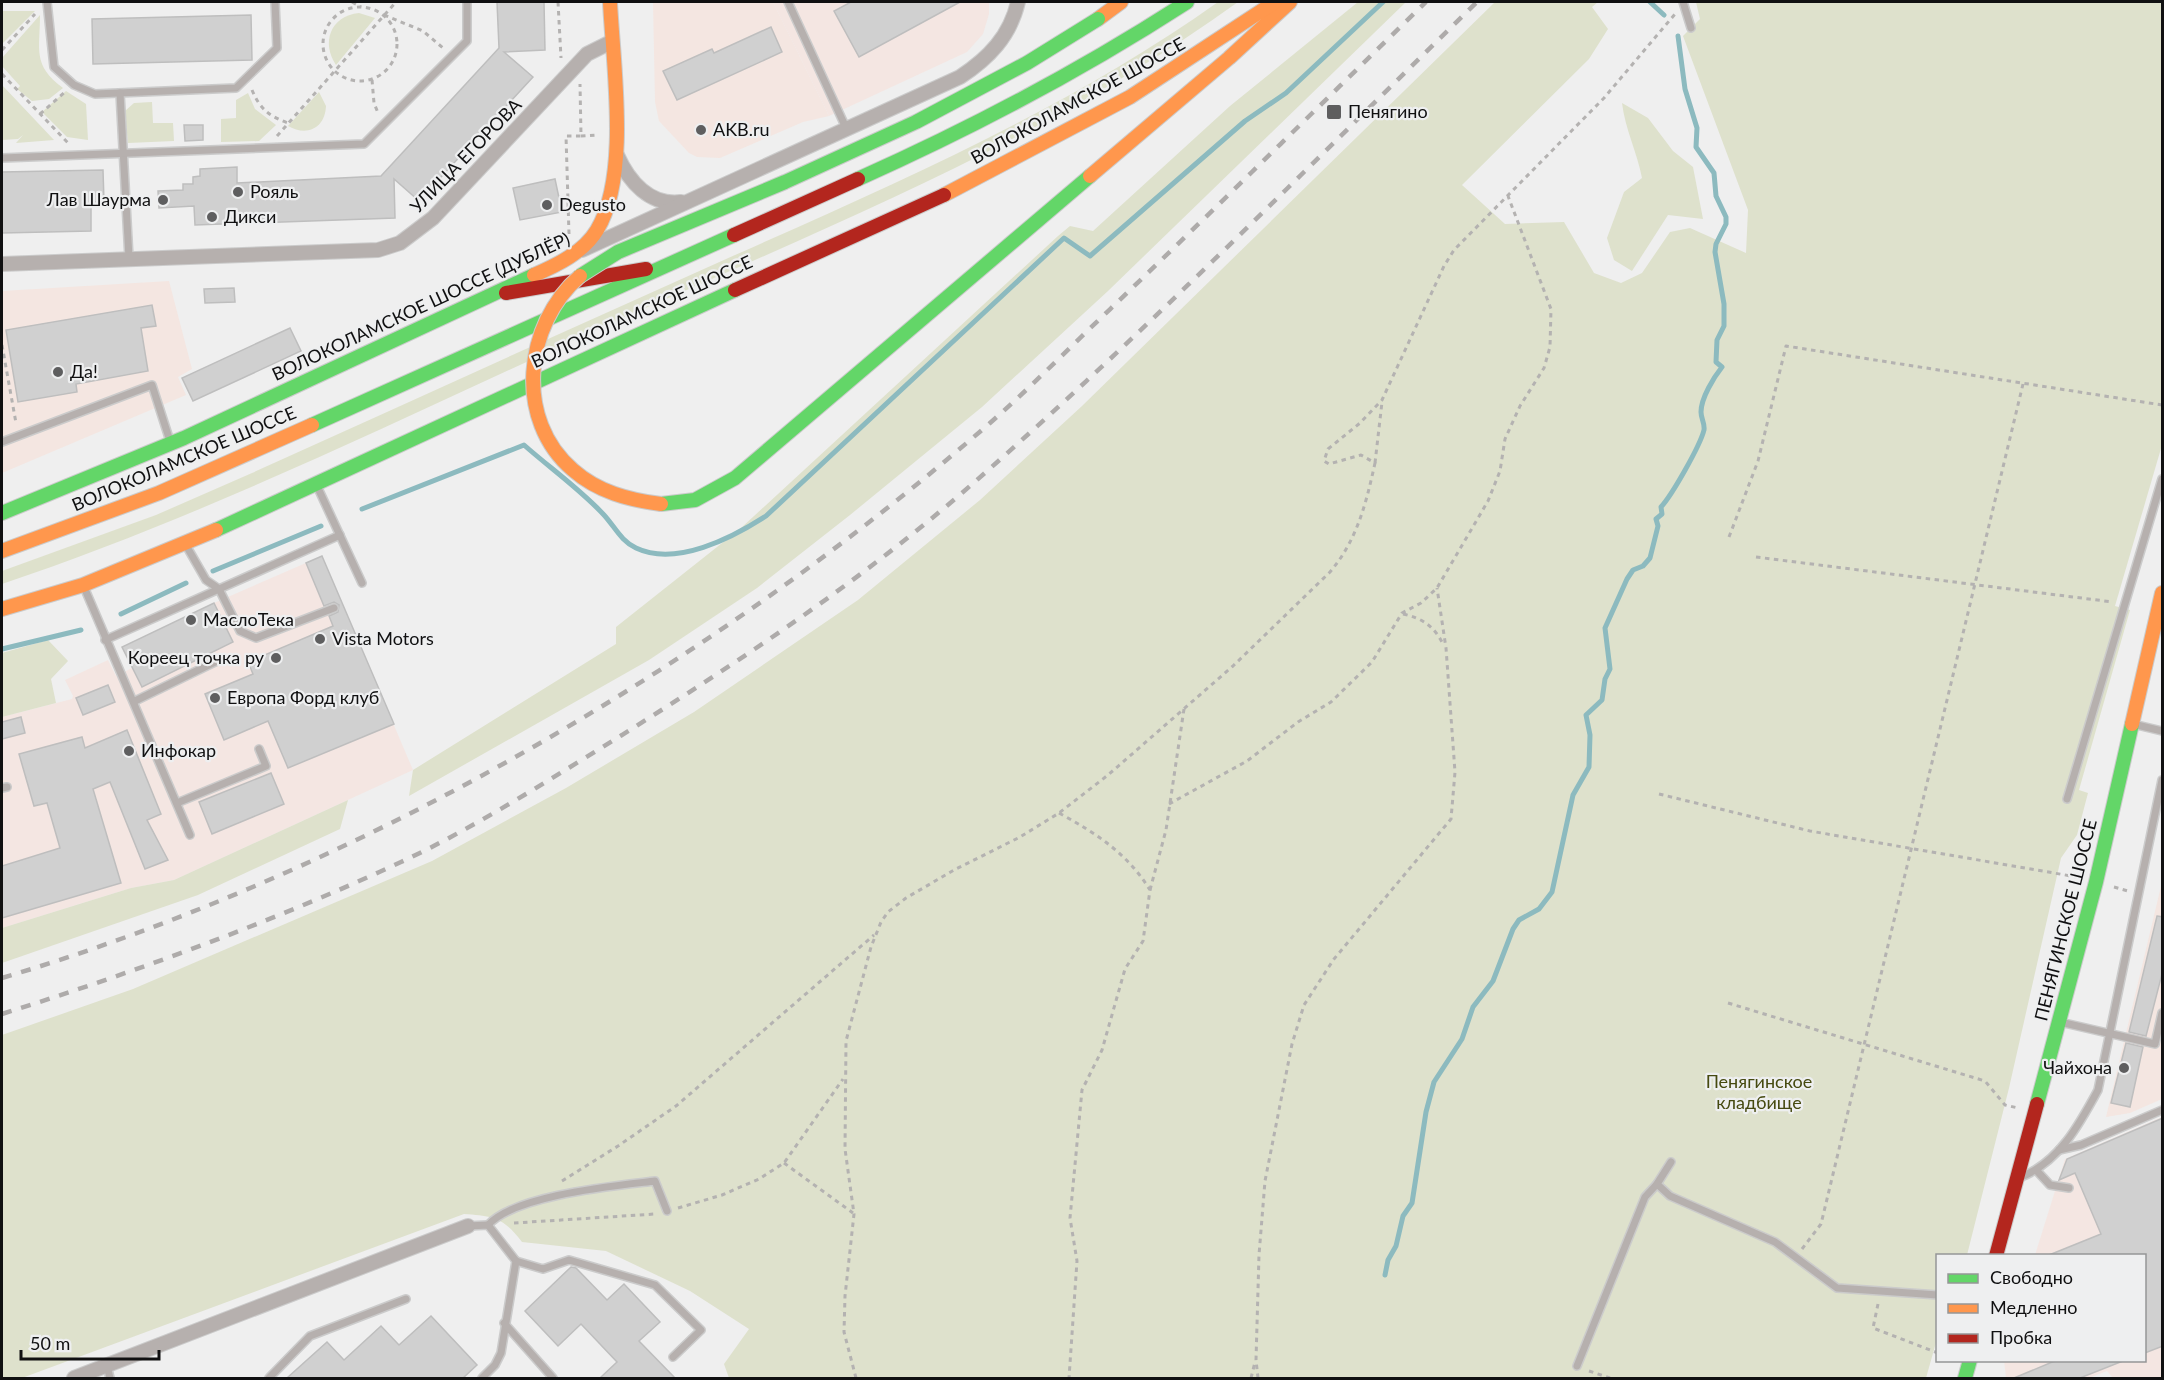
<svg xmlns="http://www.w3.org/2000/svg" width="2164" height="1380" viewBox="0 0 2164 1380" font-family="Lato,sans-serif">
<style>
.commercial{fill:#f4e6e1}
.industrial{fill:#f4e6e2}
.green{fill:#dee1cc}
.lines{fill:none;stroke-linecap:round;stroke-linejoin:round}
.stream{stroke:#8cbabf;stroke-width:5}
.building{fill:#d0d0d0;stroke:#bebebe;stroke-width:1.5}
.lane-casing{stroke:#cbcbcb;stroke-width:10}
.street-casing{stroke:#cbcbcb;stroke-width:16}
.fast-casing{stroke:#cbcbcb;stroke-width:16}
.slow-casing{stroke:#cbcbcb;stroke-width:16}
.jam-casing{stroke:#cbcbcb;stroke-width:16}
.path{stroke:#b4b2b1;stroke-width:3;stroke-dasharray:4.5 4.5;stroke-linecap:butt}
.lane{stroke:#b6b0ae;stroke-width:7}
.street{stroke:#b6b0ae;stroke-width:14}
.fast{stroke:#63d668;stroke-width:14}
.slow{stroke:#ff974d;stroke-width:14}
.jam{stroke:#b3261e;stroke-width:14}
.rail{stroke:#aeabaa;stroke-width:4.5;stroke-dasharray:10 10;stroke-linecap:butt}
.fast-bridge-casing{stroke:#cbcbcb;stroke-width:16;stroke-linecap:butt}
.slow-bridge-casing{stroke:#cbcbcb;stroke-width:16;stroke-linecap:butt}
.fast-bridge{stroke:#63d668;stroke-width:14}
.slow-bridge{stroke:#ff974d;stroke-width:14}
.poi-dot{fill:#5e5e5f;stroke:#eeeff0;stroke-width:2}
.labels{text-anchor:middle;stroke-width:4.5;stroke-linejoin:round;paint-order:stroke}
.street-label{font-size:18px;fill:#101011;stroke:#eeeff0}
.poi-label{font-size:18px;fill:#101011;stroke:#eeeff0;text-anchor:start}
.park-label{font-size:18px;fill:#464a10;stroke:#eeeff0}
</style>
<rect width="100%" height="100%" fill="#efefef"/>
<g class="commercial">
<polygon points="653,2 773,2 829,116 803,122 720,158 697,157 689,153 659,121 655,102"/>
<polygon points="169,281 192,369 178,377 186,395 2,473 2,291"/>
<polygon points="2162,882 2162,1099 2130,1113 2106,1117"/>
</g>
<g class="industrial">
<polygon points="773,2 989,2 989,14 983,34 967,52 829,116"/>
<polygon points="322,556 413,770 174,880 131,888 2,928 2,717 72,699 73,696 65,680 108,660 116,676 132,668 122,647 214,603"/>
<polygon points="2162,1117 2162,1378 2113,1378 2107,1371 2089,1378 2006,1378 2004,1360 2144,1360 2144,1256 2035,1255 2065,1159"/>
</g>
<g class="green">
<path d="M1218,2H1238C1044,142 820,230 603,327C404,417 208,515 2,584V571L156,515L252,473C413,400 574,327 735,255C902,181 1069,108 1218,2Z"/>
<polygon points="1358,2 1406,2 1108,291 982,407 850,515 757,588 649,660 409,796 413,770 616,644 616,627 741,528 1058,236 1070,226 1093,231 1230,106"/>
<path d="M1495,2H1598L1592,7L1608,29L1589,59L1462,185L1505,224L1564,222L1594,273L1621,283L1642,273L1670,232L1690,228L1746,253L1748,210L1683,36L1700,19L1696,2H2162V445L2115,606L2130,610L2079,790L2088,793L2077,835L2061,858L2009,1088L1967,1255L1938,1256L1937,1339L1926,1378H729L724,1364L749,1329L690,1291L606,1251L522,1242C504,1218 494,1216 464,1214L22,1378H2V1035L133,989L432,861L566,788L694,712L858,600L980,500L1082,406Z"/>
<polygon points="2,11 35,11 2,44"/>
<path d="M359,13L375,18L336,65C321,43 330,16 359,13Z"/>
<path d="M40,15C40,50 32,65 63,88L49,99L32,101L17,89L20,86L2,66V58Z"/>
<polygon points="2,85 54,140 16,143 23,135 18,139 2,140"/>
<polygon points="66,91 86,104 88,140 67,137 42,112"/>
<path d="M319,92L326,106C325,128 307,137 288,126Z"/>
<polygon points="248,93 255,109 276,125 259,141 221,142 221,119 236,118 236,100"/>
<polygon points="152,102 153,123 173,123 174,141 128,143 125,111 134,103"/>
<path d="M1622,103L1648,118L1673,151L1693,167L1703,219L1668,215L1632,271L1614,260L1607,238L1624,192L1642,178C1637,152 1625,129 1622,103Z"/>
<polygon points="48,640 68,661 51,679 56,703 2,717 2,653"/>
<polygon points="348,800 340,829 198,895 2,963 2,928 131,888 174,880"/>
</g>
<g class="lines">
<g class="stream">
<polyline points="1650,2 1664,15"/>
<path d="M362,509L524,445C550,468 581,490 604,515C615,527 621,541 636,548C676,567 732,538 766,516L1064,238L1090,256L1245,121L1286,93L1383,2"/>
<polyline points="213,571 321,526"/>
<polyline points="121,614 186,583"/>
<polyline points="2,649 81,630"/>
<path d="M1385,1275L1388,1260L1396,1246L1403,1216L1412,1203L1426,1112L1434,1082L1462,1039L1473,1007L1493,981L1513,929L1519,920L1539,909L1552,892L1573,795L1589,767L1590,735L1586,715L1602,700L1605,679L1610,669L1605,628L1627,579L1633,570L1643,566L1650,558L1658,526L1656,519L1662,514L1661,507C1672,495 1700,446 1704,430C1705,423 1701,419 1701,412C1701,398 1714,377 1722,367L1716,362L1717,340L1724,326V304L1715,252L1716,244L1726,224V217L1716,196L1714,173L1696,147L1697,128L1685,89L1678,36"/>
</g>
</g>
<g class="building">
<polygon points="497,2 544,2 545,50 504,52 533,77 419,201 394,179 395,218 195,225 194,206 159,208 158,191 183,190 183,184 193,184 193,177 200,176 200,169 237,167 237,183 381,176 499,48"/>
<polygon points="851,2 960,2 859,57 834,11"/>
<polygon points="251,15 252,60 93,64 92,19"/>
<polygon points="771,27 782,52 677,100 663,71 712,49 714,53"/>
<polygon points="184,125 203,125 203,140 185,141"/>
<polygon points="103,170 104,202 91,202 91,231 2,233 2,172"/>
<polygon points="555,179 562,212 520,220 513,188"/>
<polygon points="234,288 235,302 205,303 204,289"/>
<polygon points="152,305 156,326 141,328 148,371 76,384 77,392 18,402 6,330"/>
<polygon points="290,328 301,351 193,401 182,378"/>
<polygon points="322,556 394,724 288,768 268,721 224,740 205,694 253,674 248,662 333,626 329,616 338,612 339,605 334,602 324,606 306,563"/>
<polygon points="214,603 233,642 142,687 122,647"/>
<polygon points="108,685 115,702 83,715 76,698"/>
<polygon points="21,717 25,733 2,739 2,722"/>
<polygon points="127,730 161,814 147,820 168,860 145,869 110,782 93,789 121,883 2,918 2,866 60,848 47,803 34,806 19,754 82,737 85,748"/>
<polygon points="271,773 284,804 212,834 199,802"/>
<polygon points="2157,916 2163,917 2163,970 2146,1036 2129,1032"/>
<polygon points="2126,1043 2143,1047 2130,1107 2111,1103"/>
<polygon points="2163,1118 2163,1346 2145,1353 2145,1256 2049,1255 2101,1234 2075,1173 2059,1180 2067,1159"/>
<polygon points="571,1267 576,1268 607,1300 624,1284 660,1322 639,1341 675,1378 600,1378 617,1362 581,1324 558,1346 525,1311"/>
<polygon points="431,1316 477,1365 463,1378 287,1378 327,1342 344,1360 381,1326 399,1345"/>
<polygon points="2057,1360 2123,1360 2123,1361 2080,1378 2014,1378"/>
</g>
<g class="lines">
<g class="lane-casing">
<g id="lane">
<polyline points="47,2 54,67 74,85 95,94 236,88 277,48 275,2"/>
<polyline points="788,2 847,130"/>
<polyline points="1683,2 1691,28"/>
<polyline points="120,93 129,258"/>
<polyline points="2,158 364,144 467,41 467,2"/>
<polyline points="2,442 152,385 170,441"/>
<polyline points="317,486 362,583"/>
<polyline points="187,547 206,580 219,589 240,631 256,638 334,608"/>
<polyline points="84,587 190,835"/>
<polyline points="105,640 340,535"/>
<polyline points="135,701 217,661"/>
<polyline points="2133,724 2162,731"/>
<polyline points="2,788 7,787"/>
<polyline points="2067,799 2162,479"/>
<polyline points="177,803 266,766 259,749"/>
<polyline points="2060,1022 2155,1044 2162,1013"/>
<polyline points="2059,1150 2081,1145 2162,1110"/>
<polyline points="1671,1162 1657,1184 1670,1196 1775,1242 1837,1288 1938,1295"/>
<polyline points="2037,1171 2050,1185 2069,1188"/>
<path d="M2021,1177C2059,1162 2079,1125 2098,1090L2162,780"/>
<path d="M488,1225C515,1195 614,1186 655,1181L667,1211"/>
<polyline points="468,1226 488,1225 516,1261 501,1353 495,1365 482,1378"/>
<polyline points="516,1261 543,1269 569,1260 655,1285 701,1330 673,1357"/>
<polyline points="504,1323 553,1378"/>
<polyline points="107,1366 110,1378"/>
<polyline points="1577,1366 1645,1197 1657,1184"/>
<polyline points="269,1378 310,1336 406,1299"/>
</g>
</g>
<g class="street-casing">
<g id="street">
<path d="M617,155C629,182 650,206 681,202"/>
<path d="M582,250L960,77C989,58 1010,36 1018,2"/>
<polyline points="2,264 378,250 400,243 433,218 587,54 611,42"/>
<polyline points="74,1378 468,1226"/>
</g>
</g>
<g class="fast-casing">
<g id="fast">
<path d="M858,179C972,128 1082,70 1187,2"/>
<polyline points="312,425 734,235"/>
<polyline points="661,504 695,500 735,478 1090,176"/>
<polyline points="2,513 184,438 534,275"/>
<polyline points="216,530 735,290"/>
<polyline points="2037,1104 2096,882 2132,724"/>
<polyline points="1965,1378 1970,1360"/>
</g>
</g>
<g class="slow-casing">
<g id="slow">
<polyline points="1098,19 1121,2"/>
<polyline points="1090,176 1229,58 1290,2"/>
<polyline points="944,195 1130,97 1275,2"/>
<path d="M534,275C557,265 584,252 597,230C630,175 613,65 610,2"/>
<polyline points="2,551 159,493 312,425"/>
<polyline points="2,609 83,585 216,530"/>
<polyline points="2132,724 2162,593"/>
</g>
</g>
<g class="jam-casing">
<g id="jam">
<polyline points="734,235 858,179"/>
<polyline points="735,290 944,195"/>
<polyline points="506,293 646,269"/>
<polyline points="1996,1256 2037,1104"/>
</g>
</g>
<g class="path">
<polyline points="352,2 361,7"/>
<polyline points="558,2 561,58"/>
<circle cx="360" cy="44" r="37"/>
<polyline points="384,15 423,31 443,48"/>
<polyline points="2,50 35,14"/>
<polyline points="2,74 68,143"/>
<polyline points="372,80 374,103 378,113"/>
<path d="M252,90C260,109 269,116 288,123"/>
<polyline points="40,114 65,92"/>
<polyline points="277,136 396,2"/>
<polyline points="581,136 597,135"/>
<polyline points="569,234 566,136 581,136 580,84"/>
<polyline points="2,345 16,423"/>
<polyline points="1375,463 1382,402"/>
<polyline points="1729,537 1758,461 1786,346 2162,405"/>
<polyline points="1756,557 2113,602"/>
<path d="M1403,614C1422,618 1434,626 1443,644"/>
<polyline points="1659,794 1810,831 2077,877"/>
<polyline points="1169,804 1247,761 1298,722 1331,702 1372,662 1402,613 1421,603 1437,588 1488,501 1500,471 1505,439 1520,406 1544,368 1550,347 1551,309 1508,196"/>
<path d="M1059,813C1097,834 1127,853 1150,890L1143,941L1125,969L1102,1050L1082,1090L1070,1218L1077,1261L1069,1378"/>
<polyline points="2114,887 2128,891"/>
<polyline points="1150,890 1166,830 1184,709"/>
<polyline points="1728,1003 1985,1081 2005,1105 2018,1108"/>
<polyline points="784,1163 853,1213"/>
<polyline points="562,1181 618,1146 676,1106 874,935"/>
<polyline points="678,1208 722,1195 759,1179 784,1163 843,1079"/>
<polyline points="514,1223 655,1214"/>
<polyline points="1802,1249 1821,1224 2023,384"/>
<polyline points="1878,1304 1873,1328 1938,1353"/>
<polyline points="1589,1371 1610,1378"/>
<path d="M856,1378L844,1332L845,1296L854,1214L845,1149L846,1041L871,947L881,922L888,912L906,898L954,870L1020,837L1059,813L1108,775L1233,666L1330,572C1357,540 1366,504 1375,463L1361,455L1329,464L1324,461L1328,449L1360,423L1382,400L1444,266L1454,250L1604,98L1675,14"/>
<polyline points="1251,1378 1255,1362"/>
<polyline points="1258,1378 1256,1360 1259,1255 1265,1181 1292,1044 1304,1005 1334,959 1451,819 1455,772 1446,648 1437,588"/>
</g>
<use href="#lane" class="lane"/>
<use href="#street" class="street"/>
<use href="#fast" class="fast"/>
<use href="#slow" class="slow"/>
<use href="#jam" class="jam"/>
<g class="rail">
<path d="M2,978C358,872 710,666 990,423C1030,388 1067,350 1105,314C1213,211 1319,106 1426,2"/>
<path d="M2,1014C138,971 272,922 401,862C476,827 552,778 622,735C743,659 862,580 970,486C1146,332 1310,165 1477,2"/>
</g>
<g class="fast-bridge-casing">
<polyline id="fast-bridge" points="580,276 618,252 785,182 916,122 1027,63 1098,19"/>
</g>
<g class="slow-bridge-casing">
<path id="slow-bridge" d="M580,276C524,324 514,420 573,470C598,492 629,500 661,504"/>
</g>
<use href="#fast-bridge" class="fast-bridge"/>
<use href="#slow-bridge" class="slow-bridge"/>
</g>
<g class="poi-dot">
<rect x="1326" y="104" width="16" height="16" rx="3"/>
<circle cx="701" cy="130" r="6"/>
<circle cx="238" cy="192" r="6"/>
<circle cx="163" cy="200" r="6"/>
<circle cx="547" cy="205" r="6"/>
<circle cx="212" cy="217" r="6"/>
<circle cx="58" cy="372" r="6"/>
<circle cx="191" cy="620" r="6"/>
<circle cx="320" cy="639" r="6"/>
<circle cx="276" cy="658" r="6"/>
<circle cx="215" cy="698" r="6"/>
<circle cx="129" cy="751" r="6"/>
<circle cx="2124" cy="1068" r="6"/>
</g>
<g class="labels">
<g class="street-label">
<text transform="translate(1078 101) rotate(-29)" y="6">ВОЛОКОЛАМСКОЕ ШОССЕ</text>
<text transform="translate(466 156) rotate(-46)" y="6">УЛИЦА ЕГОРОВА</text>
<text transform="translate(421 307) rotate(-25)" y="6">ВОЛОКОЛАМСКОЕ ШОССЕ (ДУБЛЁР)</text>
<text transform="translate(642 312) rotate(-25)" y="6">ВОЛОКОЛАМСКОЕ ШОССЕ</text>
<text transform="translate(184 459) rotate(-23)" y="6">ВОЛОКОЛАМСКОЕ ШОССЕ</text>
<text transform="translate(2066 920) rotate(-76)" y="6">ПЕНЯГИНСКОЕ ШОССЕ</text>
</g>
<g class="poi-label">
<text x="1348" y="118">Пенягино</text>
<text x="713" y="136">AKB.ru</text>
<text x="250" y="198">Рояль</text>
<text x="151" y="206" text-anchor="end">Лав Шаурма</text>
<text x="559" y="211">Degusto</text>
<text x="224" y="223">Дикси</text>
<text x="70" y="378">Да!</text>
<text x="203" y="626">МаслоТека</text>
<text x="332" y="645">Vista Motors</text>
<text x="264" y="664" text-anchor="end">Кореец точка ру</text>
<text x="227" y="704">Европа Форд клуб</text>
<text x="141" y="757">Инфокар</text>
<text x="2112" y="1074" text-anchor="end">Чайхона</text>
</g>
<g class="park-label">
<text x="1759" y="1088">Пенягинское<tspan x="1759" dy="21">кладбище</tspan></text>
</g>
</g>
<rect width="2164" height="1380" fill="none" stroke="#101011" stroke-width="6"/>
<rect x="1936" y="1254" width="210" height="108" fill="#eeeff0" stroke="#959697" stroke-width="1.5"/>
<rect x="1948" y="1274" width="30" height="9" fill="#63d668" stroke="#959697" stroke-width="1.5"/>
<text x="1990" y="1284" font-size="18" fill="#101011">Свободно</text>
<rect x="1948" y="1304" width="30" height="9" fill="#ff974d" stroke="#959697" stroke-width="1.5"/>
<text x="1990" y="1314" font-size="18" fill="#101011">Медленно</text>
<rect x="1948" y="1334" width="30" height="9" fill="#b3261e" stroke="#959697" stroke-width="1.5"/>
<text x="1990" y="1344" font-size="18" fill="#101011">Пробка</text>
<path d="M21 1350v9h138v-9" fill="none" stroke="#101011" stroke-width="3"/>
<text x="30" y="1350" font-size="18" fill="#101011" stroke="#eeeff0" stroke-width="4.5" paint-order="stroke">50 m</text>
</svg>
